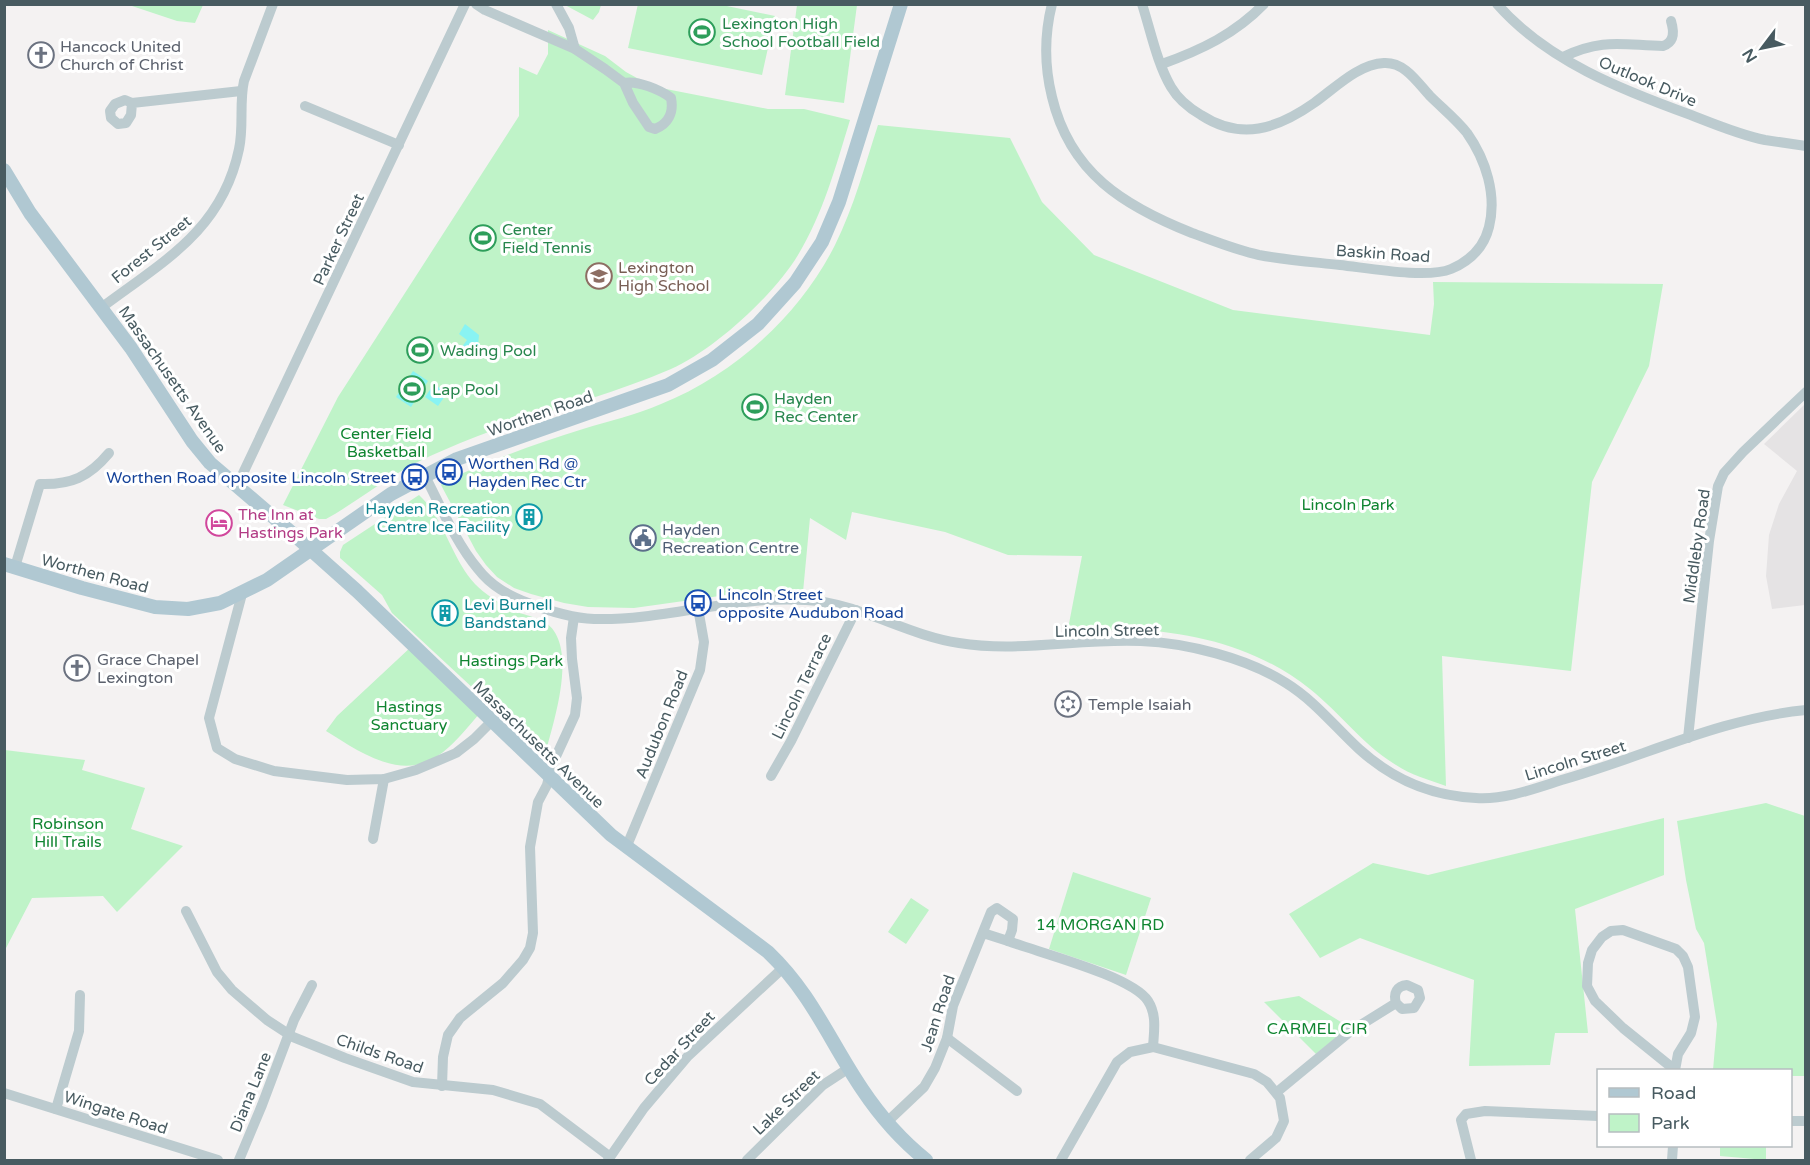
<svg xmlns="http://www.w3.org/2000/svg" width="1810" height="1165" viewBox="0 0 1810 1165" font-family="'Varela Round',sans-serif">
<style>
.education{fill:#e5e3e4}
.green{fill:#bff3c8}
.water{fill:#89f3f3}
.lines{fill:none;stroke-linecap:round;stroke-linejoin:round}
.minor{stroke:#bccbcf;stroke-width:10}
.major{stroke:#b0c8d2;stroke-width:14}
.labels{text-anchor:middle;stroke-width:6;stroke-linejoin:round;paint-order:stroke}
.leisure-label{font-size:16px;fill:#27864d;stroke:#fff;text-anchor:start}
.worship-label{font-size:16px;fill:#5b616d;stroke:#fff;text-anchor:start}
.street-label{font-size:16px;fill:#485b61;stroke:#fff}
.education-label{font-size:16px;fill:#785e54;stroke:#fff;text-anchor:start}
.park-label{font-size:16px;fill:#108531;stroke:#fff}
.transit-label{font-size:16px;fill:#164399;stroke:#fff;text-anchor:start}
.culture-label{font-size:16px;fill:#0d838f;stroke:#fff;text-anchor:end}
.hotel-label{font-size:16px;fill:#b23c85;stroke:#fff;text-anchor:start}
.service-label{font-size:16px;fill:#4e5e75;stroke:#fff;text-anchor:start}
</style>
<rect width="100%" height="100%" fill="#f4f2f2"/>
<polygon class="education" points="1805,404 1805,605 1772,609 1766,576 1769,535 1779,504 1797,471 1764,444"/>
<g class="green">
<polygon points="638,4 722,5 775,16 762,75 628,48"/>
<polygon points="129,5 203,4 203,5 195,23 177,21"/>
<polygon points="565,5 601,5 599,12 593,20"/>
<polygon points="797,5 857,5 844,103 785,95"/>
<path d="M548,30L605,56L626,72L646,83L666,89L768,109H804L850,120C836,166 823,214 798,255C773,296 714,350 671,369C597,401 517,417 444,450C427,457 410,465 395,475C371,489 350,506 326,519H319L283,505L338,397L519,116V67L537,75L548,54Z"/>
<path d="M878,125L1010,138L1042,202L1094,255L1233,310L1430,335L1434,304L1433,282L1663,284L1649,366L1592,482L1571,671L1442,656L1446,786C1429,780 1411,775 1396,765C1363,745 1340,713 1310,689C1262,650 1196,632 1136,630C1113,629 1090,632 1067,634L1082,556L1008,555L945,532L852,512L846,540L810,518L803,592L755,591L634,608L588,607L564,603L531,594L514,588L497,577L486,565L476,551L441,485L443,482C488,461 535,444 583,429C609,421 635,415 661,404C734,375 800,315 835,245C854,207 865,165 878,125Z"/>
<path d="M419,495C444,518 451,558 475,584C485,594 500,604 513,610C522,615 534,616 543,621C581,642 553,723 545,755L392,613L382,595L340,558V552L343,545Z"/>
<path d="M412,646L482,711C468,726 454,746 436,757C399,781 357,750 326,731L337,716Z"/>
<polygon points="5,750 85,760 82,770 145,788 131,829 183,846 117,912 103,896 32,898 5,950"/>
<polygon points="1766,803 1805,816 1805,1076 1791,1076 1790,1070 1713,1070 1717,1024 1704,943 1696,929 1686,880 1677,821"/>
<polygon points="1664,818 1664,875 1575,909 1588,1033 1555,1033 1550,1065 1469,1066 1474,980 1360,938 1320,958 1289,914 1373,863 1428,875"/>
<polygon points="1073,872 1151,898 1126,975 1049,949"/>
<polygon points="911,898 929,910 906,944 888,932"/>
<polygon points="1299,996 1349,1027 1316,1054 1264,1002"/>
<polygon points="1720,1146 1766,1146 1766,1160 1720,1156"/>
</g>
<g class="water">
<polygon points="465,324 479,335 478,346 472,351 461,348 467,340 459,334"/>
<polygon points="419,336 433,345 420,364 407,355"/>
<polygon points="413,371 428,381 411,407 396,397"/>
<polygon points="434,384 447,393 438,406 425,397"/>
</g>
<g class="lines">
<g class="minor">
<path d="M476,4L485,10L575,49L605,69L624,83L633,103L649,127L655,129C668,124 674,113 671,98C661,90 637,80 624,83"/>
<polyline points="556,4 569,28 575,49"/>
<path d="M1052,4C1044,36 1044,65 1052,97C1070,173 1124,206 1192,233C1214,241 1236,250 1259,255C1286,260 1313,262 1340,265C1368,268 1427,279 1451,269C1470,261 1484,247 1489,227C1497,195 1486,160 1467,133C1456,119 1442,108 1430,96C1417,82 1405,62 1384,63C1358,64 1334,89 1314,103C1277,129 1241,141 1201,115C1189,108 1178,99 1171,87C1157,63 1151,32 1142,4"/>
<path d="M1497,4C1547,61 1622,90 1691,115C1714,124 1740,135 1765,140C1778,142 1792,144 1806,146"/>
<path d="M1563,57C1602,38 1622,45 1663,46C1675,42 1674,31 1671,21"/>
<path d="M1162,64C1201,50 1235,34 1264,4"/>
<polyline points="132,103 125,100 115,104 110,111 111,118 118,124 126,123 131,115 132,103 241,91"/>
<polyline points="305,106 399,145"/>
<path d="M101,308C162,262 222,231 239,149C244,126 239,103 244,81L273,4"/>
<path d="M425,476C441,507 456,543 478,569C491,586 508,595 528,603C549,611 571,618 594,619C665,621 734,595 806,600C859,603 906,635 959,643C1020,653 1080,638 1141,641C1187,643 1247,658 1286,683C1315,701 1335,727 1359,749C1392,779 1432,796 1476,798C1506,800 1536,788 1565,779C1645,756 1722,718 1806,710"/>
<polyline points="237,486 465,4"/>
<path d="M15,567L40,484C71,485 89,477 109,453"/>
<polyline points="242,594 209,718 217,748 235,759 274,771 347,780 384,779 416,770 456,753 474,739 492,721"/>
<polyline points="1688,738 1709,541 1718,486 1724,473 1743,452 1806,392"/>
<polyline points="771,776 791,741 856,610"/>
<polyline points="373,839 384,779"/>
<polyline points="626,848 700,670 704,642 698,608"/>
<polyline points="186,911 217,972 232,990 267,1020 293,1037 345,1058 413,1082 493,1090 540,1104 609,1156"/>
<polygon points="1623,930 1676,949 1683,956 1688,967 1695,1017 1691,1033 1678,1054 1675,1070 1623,1028 1595,1001 1587,986 1588,963 1592,950 1602,937 1611,931"/>
<path d="M1008,941C1040,953 1132,976 1148,1001C1157,1015 1154,1031 1153,1047"/>
<polyline points="947,1038 1017,1091"/>
<polyline points="442,1086 443,1057 448,1035 460,1018 503,983 523,960 530,948 533,933 530,847 538,802 547,785 552,765 575,715 577,698 572,659 571,638 574,617"/>
<path d="M1277,1092L1351,1031L1396,1003L1402,1009L1414,1008L1420,998L1418,990L1407,985C1397,986 1393,993 1396,1003"/>
<polyline points="4,1093 218,1160"/>
<polyline points="56,1109 79,1031 80,995"/>
<polyline points="1792,1121 1806,1121"/>
<polyline points="887,1122 924,1087 935,1068 947,1038 953,1006 991,912 997,908 1013,919 1012,930 1008,941 983,933"/>
<polyline points="239,1160 262,1105 294,1020 312,985"/>
<polyline points="608,1160 644,1108 688,1056 784,967"/>
<polyline points="747,1160 823,1085 849,1068"/>
<polyline points="1061,1160 1117,1062 1130,1052 1153,1047 1254,1074 1267,1082 1280,1098 1284,1121 1276,1138 1250,1160"/>
<polyline points="1471,1160 1461,1120 1466,1114 1485,1111 1598,1116"/>
<polyline points="1672,1160 1673,1146"/>
</g>
<g class="major">
<path d="M4,170L30,213L131,348L192,441L210,463L292,533L357,591L611,835L768,952C812,994 829,1040 862,1089C880,1116 901,1140 926,1160"/>
<polyline points="4,564 82,588 155,607 188,609 220,603 267,580 391,494 457,459 668,385 712,360 758,324 795,283 822,242 839,202 901,4"/>
</g>
</g>
<defs>
<g id="stadium-ring" transform="scale(1.35)"><circle r="9.5" fill="#fff" stroke="#2e9e5b" stroke-width="1.5"/><path d="M0-5a6.5 5 0 1 0 0 10a6.5 5 0 1 0 0-10ZM-3.5-1.8h7v3.6h-7Z" fill="#2e9e5b"/></g>
<g id="church-ring" transform="scale(1.35)"><circle r="9.5" fill="#fff" stroke="#6b7280" stroke-width="1.5"/><path d="M-1.2-6h2.4v3.5h3.3v2.4h-3.3V6h-2.4V-.1h-3.3v-2.4h3.3Z" fill="#6b7280"/></g>
<g id="school-ring" transform="scale(1.35)"><circle r="9.5" fill="#fff" stroke="#8d6e63" stroke-width="1.5"/><path d="M0-5L7-2L0 1L-7-2ZM-4 1L0 2.5L4 1V4Q0 6-4 4Z" fill="#8d6e63"/></g>
<g id="bus-ring" transform="scale(1.35)"><circle r="9.5" fill="#fff" stroke="#1a4fb4" stroke-width="1.5"/><path d="M-5-6H5V4H4V6H2V4H-2V6H-4V4H-5ZM-3.5-4V0h7V-4ZM-3.5 1.2v1.5H-2V1.2ZM2 1.2v1.5H3.5V1.2Z" fill="#1a4fb4"/></g>
<g id="building-ring" transform="scale(1.35)"><circle r="9.5" fill="#fff" stroke="#0f9aa8" stroke-width="1.5"/><path d="M-4-6H4V6H1V3H-1V6H-4ZM-2.5-4.3h1.7v1.8h-1.7ZM.8-4.3h1.7v1.8H.8ZM-2.5-1h1.7V.8h-1.7ZM.8-1h1.7V.8H.8Z" fill="#0f9aa8"/></g>
<g id="hotel-ring" transform="scale(1.35)"><circle r="9.5" fill="#fff" stroke="#d1479c" stroke-width="1.5"/><path d="M-6-4.5h1.5V1H6V5H4.5V3h-9V5H-6ZM-4 0a1.8 1.8 0 1 1 3.6 0ZM.5 0V-2.5h3Q6-2.5 6 0Z" fill="#d1479c"/></g>
<g id="civic-ring" transform="scale(1.35)"><circle r="9.5" fill="#fff" stroke="#5c6f8a" stroke-width="1.5"/><path d="M-.6-6.5H3V-4.5H.6V-3L4-1V1h2V6H-6V1h2V-1L-.6-3ZM-1.2 2.5V6h2.4V2.5Z" fill="#5c6f8a"/></g>
<g id="synagogue-ring" transform="scale(1.35)"><circle r="9.5" fill="#fff" stroke="#6b7280" stroke-width="1.5"/><path d="M0-6.5L5.6 3.2H-5.6ZM0 6.5L5.6-3.2H-5.6Z" fill="#6b7280"/></g>
</defs>
<g fill-rule="evenodd">
<use href="#stadium-ring" x="702" y="32"/>
<use href="#church-ring" x="41" y="55"/>
<use href="#stadium-ring" x="483" y="238"/>
<use href="#school-ring" x="599" y="276"/>
<use href="#stadium-ring" x="420" y="350"/>
<use href="#stadium-ring" x="412" y="389"/>
<use href="#stadium-ring" x="755" y="407"/>
<use href="#bus-ring" x="449" y="472"/>
<use href="#bus-ring" x="415" y="477"/>
<use href="#building-ring" x="529" y="517"/>
<use href="#hotel-ring" x="219" y="523"/>
<use href="#civic-ring" x="643" y="538"/>
<use href="#bus-ring" x="698" y="603"/>
<use href="#building-ring" x="445" y="613"/>
<use href="#church-ring" x="77" y="668"/>
<use href="#synagogue-ring" x="1068" y="704"/>
</g>
<g class="labels">
<g class="leisure-label">
<text x="722" y="29">Lexington High<tspan x="722" dy="18">School Football Field</tspan></text>
<text x="502" y="235">Center<tspan x="502" dy="18">Field Tennis</tspan></text>
<text x="440" y="356">Wading Pool</text>
<text x="432" y="395">Lap Pool</text>
<text x="774" y="404">Hayden<tspan x="774" dy="18">Rec Center</tspan></text>
</g>
<g class="worship-label">
<text x="60" y="52">Hancock United<tspan x="60" dy="18">Church of Christ</tspan></text>
<text x="97" y="665">Grace Chapel<tspan x="97" dy="18">Lexington</tspan></text>
<text x="1088" y="710">Temple Isaiah</text>
</g>
<g class="street-label">
<text transform="translate(1648 81) rotate(23)" y="6">Outlook Drive</text>
<text transform="translate(338 239) rotate(-65)" y="6">Parker Street</text>
<text transform="translate(151 249) rotate(-39)" y="6">Forest Street</text>
<text transform="translate(1383 253) rotate(4)" y="6">Baskin Road</text>
<text transform="translate(173 379) rotate(55)" y="6">Massachusetts Avenue</text>
<text transform="translate(540 413) rotate(-19)" y="6">Worthen Road</text>
<text transform="translate(1696 546) rotate(-82)" y="6">Middleby Road</text>
<text transform="translate(95 573) rotate(15)" y="6">Worthen Road</text>
<text transform="translate(1107 630) rotate(-1)" y="6">Lincoln Street</text>
<text transform="translate(801 686) rotate(-64)" y="6">Lincoln Terrace</text>
<text transform="translate(661 724) rotate(-68)" y="6">Audubon Road</text>
<text transform="translate(539 744) rotate(44)" y="6">Massachusetts Avenue</text>
<text transform="translate(1575 760) rotate(-17)" y="6">Lincoln Street</text>
<text transform="translate(937 1013) rotate(-72)" y="6">Jean Road</text>
<text transform="translate(679 1048) rotate(-47)" y="6">Cedar Street</text>
<text transform="translate(380 1053) rotate(19)" y="6">Childs Road</text>
<text transform="translate(250 1092) rotate(-68)" y="6">Diana Lane</text>
<text transform="translate(786 1102) rotate(-44)" y="6">Lake Street</text>
<text transform="translate(116 1112) rotate(18)" y="6">Wingate Road</text>
</g>
<g class="education-label">
<text x="618" y="273">Lexington<tspan x="618" dy="18">High School</tspan></text>
</g>
<g class="park-label">
<text x="386" y="439">Center Field<tspan x="386" dy="18">Basketball</tspan></text>
<text x="1348" y="510">Lincoln Park</text>
<text x="511" y="666">Hastings Park</text>
<text x="409" y="712">Hastings<tspan x="409" dy="18">Sanctuary</tspan></text>
<text x="68" y="829">Robinson<tspan x="68" dy="18">Hill Trails</tspan></text>
<text x="1100" y="930">14 MORGAN RD</text>
<text x="1317" y="1034">CARMEL CIR</text>
</g>
<g class="transit-label">
<text x="468" y="469">Worthen Rd @<tspan x="468" dy="18">Hayden Rec Ctr</tspan></text>
<text x="396" y="483" text-anchor="end">Worthen Road opposite Lincoln Street</text>
<text x="718" y="600">Lincoln Street<tspan x="718" dy="18">opposite Audubon Road</tspan></text>
</g>
<g class="culture-label">
<text x="510" y="514">Hayden Recreation<tspan x="510" dy="18">Centre Ice Facility</tspan></text>
<text x="464" y="610" text-anchor="start">Levi Burnell<tspan x="464" dy="18">Bandstand</tspan></text>
</g>
<g class="hotel-label">
<text x="238" y="520">The Inn at<tspan x="238" dy="18">Hastings Park</tspan></text>
</g>
<g class="service-label">
<text x="662" y="535">Hayden<tspan x="662" dy="18">Recreation Centre</tspan></text>
</g>
</g>
<rect width="1810" height="1165" fill="none" stroke="#485b61" stroke-width="12"/>
<rect x="1597" y="1069" width="195" height="78" fill="#ffffff" stroke="#b6bdc0" stroke-width="1.5"/>
<rect x="1609" y="1088" width="30" height="9" fill="#b0c8d2" stroke="#b6bdc0" stroke-width="1.5"/>
<text x="1651" y="1099" font-size="18" fill="#485b61">Road</text>
<rect x="1609" y="1114" width="30" height="18" fill="#bff3c8" stroke="#b6bdc0" stroke-width="1.5"/>
<text x="1651" y="1129" font-size="18" fill="#485b61">Park</text>
<g transform="translate(1762 48) rotate(238)" stroke="#ffffff" stroke-width="4.5" paint-order="stroke">
<path d="M0-4.5L10 22L0 15L-10 22Z" fill="#485b61"/>
<text y="-9" font-size="16" font-weight="bold" text-anchor="middle" fill="#485b61">N</text>
</g>
</svg>
